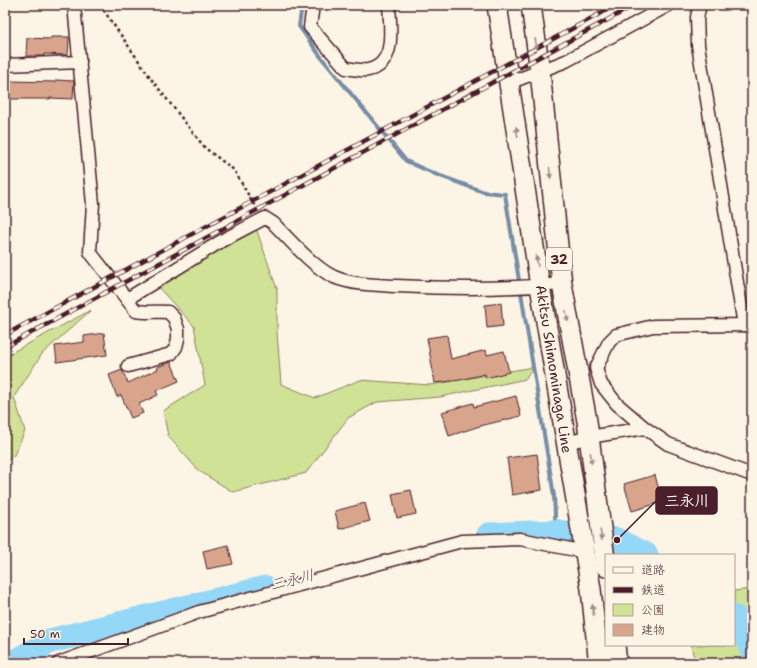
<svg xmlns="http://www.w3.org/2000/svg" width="757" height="668" viewBox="0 0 757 668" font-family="'Shantell Sans','Klee One',sans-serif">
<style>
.green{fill:#cfe296;stroke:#8c8060}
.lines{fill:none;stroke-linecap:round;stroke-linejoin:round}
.stream{stroke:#778da5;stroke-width:4}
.river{stroke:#95d7f6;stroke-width:25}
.building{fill:#d8a58c;stroke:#4a1f2b}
.street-casing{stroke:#4a1f2b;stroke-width:15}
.primary-casing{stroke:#4a1f2b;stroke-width:22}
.path{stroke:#4a1f2b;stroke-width:2.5;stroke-dasharray:3 3;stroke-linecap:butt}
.street{stroke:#fcf5e5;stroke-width:12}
.primary{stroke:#fcf5e5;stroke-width:19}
.rail-casing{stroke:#4a1f2b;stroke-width:4.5}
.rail{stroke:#fcf5e5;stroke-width:3;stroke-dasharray:9;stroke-linecap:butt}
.oneway{fill:#a38a88}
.labels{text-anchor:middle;stroke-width:3.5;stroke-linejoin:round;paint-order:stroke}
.shield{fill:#fcf5e5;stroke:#7f5f63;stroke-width:1}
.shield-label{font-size:13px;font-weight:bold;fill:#4a1f2b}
.street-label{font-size:14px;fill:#4a1f2b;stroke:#fcf5e5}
.water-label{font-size:15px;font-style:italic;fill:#5d4d5e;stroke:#fcf5e5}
.leader{fill:none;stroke:#4a1f2b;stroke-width:1.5}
.callout-dot{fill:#4a1f2b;stroke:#fcf5e5;stroke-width:1.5}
.callout{fill:#4a1f2b;stroke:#4a1f2b;stroke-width:1.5}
.callout-label{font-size:15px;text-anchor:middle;font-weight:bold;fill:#fff}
</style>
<rect width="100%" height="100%" fill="#fcf5e5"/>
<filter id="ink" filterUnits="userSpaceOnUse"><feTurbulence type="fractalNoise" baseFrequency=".025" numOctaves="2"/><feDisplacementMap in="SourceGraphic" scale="8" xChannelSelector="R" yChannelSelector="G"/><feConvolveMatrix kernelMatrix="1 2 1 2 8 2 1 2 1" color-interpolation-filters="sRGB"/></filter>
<g filter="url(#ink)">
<g class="green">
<polygon points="256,228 277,289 277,332 281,384 315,398 360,380 430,385 533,367 526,379 440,397 377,402 348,418 306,473 233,492 199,471 168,436 163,411 205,385 194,326 156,285"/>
<polygon points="91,310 42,354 14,397 25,431 14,455 5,462 5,356"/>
<polygon points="752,589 752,663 695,663 691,645 734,645 734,591"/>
</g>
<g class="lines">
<polyline class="stream" points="302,5 299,26 321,57 406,161 435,174 484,192 505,194 554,496 556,532"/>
<g class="river">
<polyline points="489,535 556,532 617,540 646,555"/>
<polyline points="734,617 740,623 752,649"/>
<polyline points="13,663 50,641 266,588"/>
</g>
</g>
<g class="building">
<polygon points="51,37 69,37 68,55 44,54 44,56 26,56 27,38 51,39"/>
<polygon points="56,80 74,81 73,99 50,98 50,99 9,99 10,81 56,82"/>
<polygon points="501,303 503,326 487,328 485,305"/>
<polygon points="104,333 107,355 57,362 55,346 84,342 84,336"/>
<polygon points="447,335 451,359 486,350 487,355 504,351 509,372 486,378 485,374 460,380 435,383 427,338"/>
<polygon points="171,362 179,381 156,391 158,395 139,404 143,413 131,418 121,395 117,397 109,375 122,370 128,383 158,369 157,367"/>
<polygon points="516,396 521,416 480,426 449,436 442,412 473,403 474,407"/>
<polygon points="537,454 542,490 512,495 507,458"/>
<polygon points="655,475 662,502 632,511 624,484"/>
<polygon points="411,490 416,514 397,518 392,494"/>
<polygon points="365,503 370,521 339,529 335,511"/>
<polygon points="228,545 233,564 207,569 203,551"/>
</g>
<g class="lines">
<g class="street-casing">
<g id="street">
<path d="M74,5L93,204L90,252L136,311C147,313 156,311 168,312L174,318L178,329V339L176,347L171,354L128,366"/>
<path d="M313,5L310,27L346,68C352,69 361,71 368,70C397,65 390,26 389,5"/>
<polyline points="700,5 697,17 698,45 744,325"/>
<polyline points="5,65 80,62"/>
<polyline points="509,83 566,61 669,5"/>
<path d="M127,299L223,240L265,218L273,223C289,239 313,267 334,277C353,285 377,285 397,286C452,289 507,289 562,284"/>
<polyline points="752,325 653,326 616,335 609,342 596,368 601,384 617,404 645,428 668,444 752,475"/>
<polyline points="567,443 589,437 645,428"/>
<polyline points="59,663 199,612 462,541 520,539 585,552"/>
</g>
</g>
<g class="primary-casing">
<g id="primary">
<polyline points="497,5 540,286 591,589 598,656 597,663"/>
<polyline points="531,5 540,71 562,284 587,421 606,567"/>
<polyline points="615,645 617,663"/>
</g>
</g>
<polyline class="path" points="100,5 152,80 205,148 234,170 257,210"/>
<use href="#street" class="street"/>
<use href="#primary" class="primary"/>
<g class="rail-casing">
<g id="rail">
<polyline points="5,335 616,5"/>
<polyline points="5,347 635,5"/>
</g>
</g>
<use href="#rail" class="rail"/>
</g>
<defs><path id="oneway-solid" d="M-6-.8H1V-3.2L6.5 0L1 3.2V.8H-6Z"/></defs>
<g class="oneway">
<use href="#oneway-solid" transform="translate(536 44) rotate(82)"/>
<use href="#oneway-solid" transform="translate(517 132) rotate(-99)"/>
<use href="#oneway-solid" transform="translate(550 173) rotate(84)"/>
<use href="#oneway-solid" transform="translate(537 261) rotate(-99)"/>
<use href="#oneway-solid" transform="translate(567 316) rotate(80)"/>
<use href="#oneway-solid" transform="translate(591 458) rotate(83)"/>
<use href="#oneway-solid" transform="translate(601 535) rotate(81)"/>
<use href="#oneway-solid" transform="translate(593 610) rotate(-96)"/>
</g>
</g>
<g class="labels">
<rect class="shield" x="546" y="248" width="26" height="22" rx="3"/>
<g class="shield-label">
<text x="559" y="264">32</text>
</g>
<g class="street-label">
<text transform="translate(554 369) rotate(81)" y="5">Akitsu Shimominaga Line</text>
</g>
<g class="water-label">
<text transform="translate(292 580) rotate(-14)" y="5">三永川</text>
</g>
</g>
<path class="leader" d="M617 540L656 501"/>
<circle class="callout-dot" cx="617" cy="540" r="4"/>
<rect class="callout" x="656" y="487" width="61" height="27" rx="4"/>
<g class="callout-label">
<text x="687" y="506">三永川</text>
</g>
<rect width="757" height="668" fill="none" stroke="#fcf5e5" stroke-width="20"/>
<rect x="10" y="10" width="737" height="648" fill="none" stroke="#4a1f2b" stroke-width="1.5" filter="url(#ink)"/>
<rect x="605" y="554" width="130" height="92" fill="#fcf5e5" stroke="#b59f9b"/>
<rect x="613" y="567" width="20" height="6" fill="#fcf5e5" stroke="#b59f9b"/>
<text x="641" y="574" font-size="12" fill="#4a1f2b">道路</text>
<rect x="613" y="587" width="20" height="6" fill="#4a1f2b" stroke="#b59f9b"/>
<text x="641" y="594" font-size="12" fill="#4a1f2b">鉄道</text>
<rect x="613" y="604" width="20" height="12" fill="#cfe296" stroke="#b59f9b"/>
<text x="641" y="614" font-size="12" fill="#4a1f2b">公園</text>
<rect x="613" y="624" width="20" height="12" fill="#d8a58c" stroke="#b59f9b"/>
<text x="641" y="634" font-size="12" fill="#4a1f2b">建物</text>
<path d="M24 638v6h104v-6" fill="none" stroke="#4a1f2b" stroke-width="2"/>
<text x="30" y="638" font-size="12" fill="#4a1f2b" stroke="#fcf5e5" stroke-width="3" paint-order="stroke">50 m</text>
</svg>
